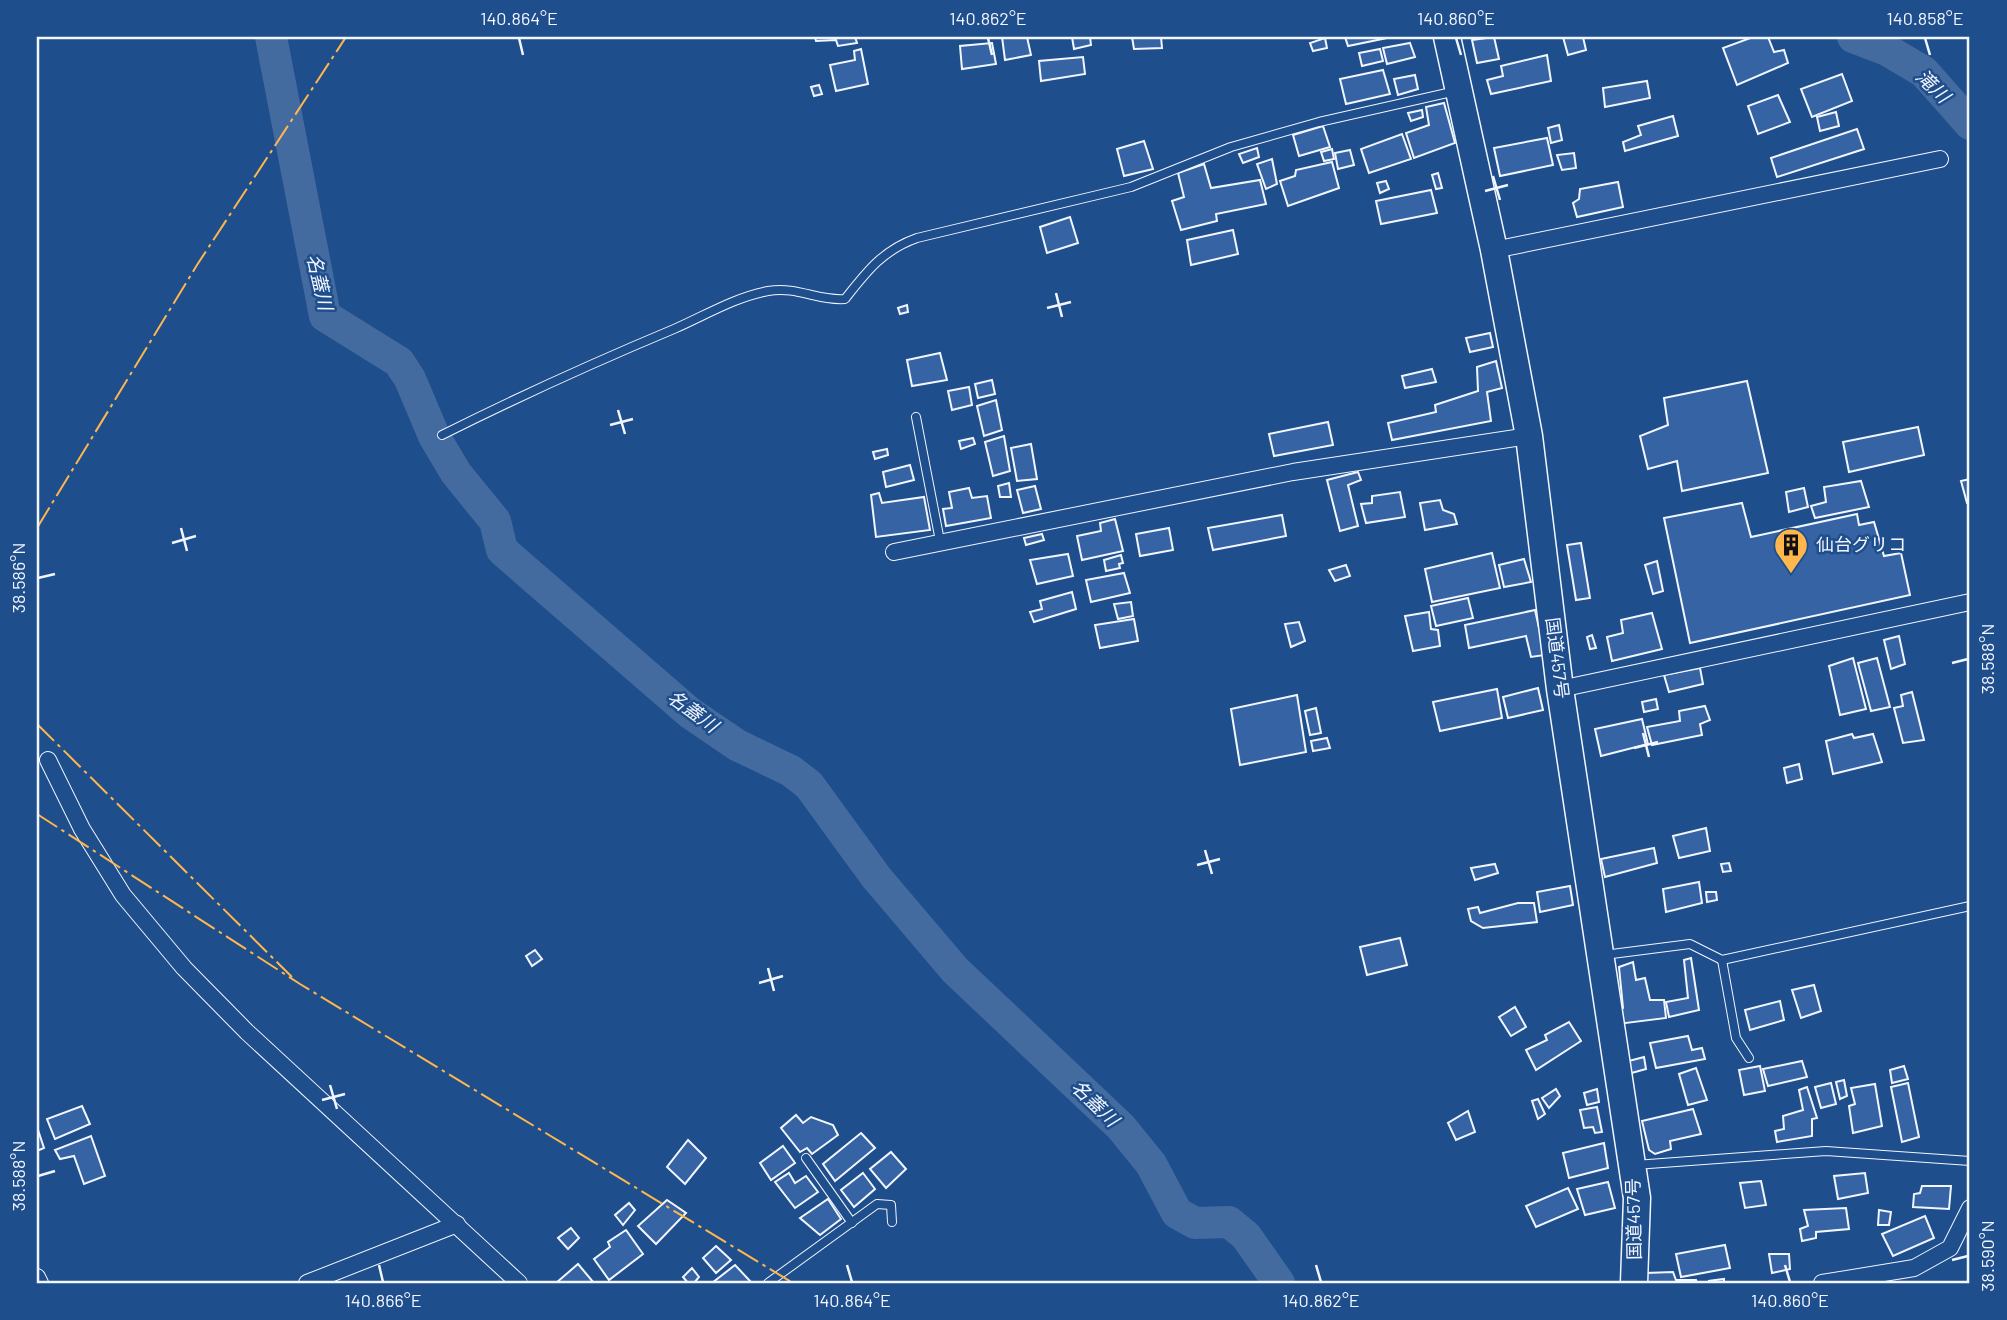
<svg xmlns="http://www.w3.org/2000/svg" width="2007" height="1320" viewBox="0 0 2007 1320" font-family="Barlow,'Noto Sans JP',sans-serif">
<style>
.lines{fill:none;stroke-linecap:round;stroke-linejoin:round}
.river{stroke:#446ba0;stroke-width:32}
.building{fill:#3563a3;stroke:#f2f6ff;stroke-width:2}
.service-casing{stroke:#f2f6ff;stroke-width:10}
.minor-casing{stroke:#f2f6ff;stroke-width:18}
.trunk-casing{stroke:#f2f6ff;stroke-width:29}
.service{stroke:#1f4e8c;stroke-width:8}
.minor{stroke:#1f4e8c;stroke-width:16}
.trunk{stroke:#1f4e8c;stroke-width:26}
.power{stroke:#ffb74d;stroke-width:2;stroke-dasharray:24 5 3.5 5;stroke-linecap:butt}
.ticks{fill:none;stroke:#f2f6ff;stroke-width:2.5}
.labels{text-anchor:middle;stroke-width:5;stroke-linejoin:round;paint-order:stroke}
.poi-label{font-size:18px;fill:#f2f6ff;stroke:#1f4e8c;text-anchor:start}
.street-label{font-size:18px;fill:#f2f6ff;stroke:#1f4e8c}
.water-label{font-size:19px;font-style:italic;fill:#f2f6ff;stroke:#1f4e8c}
.neatline{fill:none;stroke:#f2f6ff;stroke-width:2.5}
.ticks-label{font-size:18px;text-anchor:middle;fill:#f2f6ff}
</style>
<rect width="100%" height="100%" fill="#1f4e8c"/>
<g class="lines">
<g class="river">
<polyline points="271,37 325,316 399,362 410,379 434,436 456,473 495,521 502,550 690,713 737,745 791,771 809,785 876,877 955,970 1121,1127 1151,1164 1177,1213 1195,1223 1229,1222 1246,1236 1279,1283"/>
<polyline points="1853,37 1887,50 1924,72 1970,124"/>
</g>
</g>
<g class="building">
<polygon points="815,37 855,37 857,43 838,46 836,40 816,41"/>
<polygon points="1002,37 1027,37 1031,55 1005,60"/>
<polygon points="1072,37 1090,37 1091,45 1074,49"/>
<polygon points="1132,37 1161,37 1162,48 1134,49"/>
<polygon points="1345,37 1392,37 1348,46"/>
<polygon points="1494,37 1499,59 1477,63 1472,40"/>
<polygon points="1563,37 1583,37 1586,50 1568,55"/>
<polygon points="1753,37 1768,37 1774,52 1784,50 1788,63 1737,85 1723,48"/>
<polygon points="1325,38 1327,48 1313,51 1310,43"/>
<polygon points="992,43 996,64 962,69 960,46"/>
<polygon points="1410,43 1415,57 1387,64 1383,48"/>
<polygon points="861,49 868,84 836,91 830,65 855,60 854,51"/>
<polygon points="1380,49 1383,61 1362,66 1359,53"/>
<polygon points="1547,55 1551,81 1491,94 1487,80 1503,76 1501,66"/>
<polygon points="1083,57 1085,74 1041,81 1039,61"/>
<polygon points="1383,70 1390,94 1346,104 1340,79"/>
<polygon points="1842,74 1852,101 1812,117 1801,89"/>
<polygon points="1415,75 1418,89 1398,95 1394,79"/>
<polygon points="1647,81 1650,98 1605,107 1603,88"/>
<polygon points="819,85 822,94 814,96 811,87"/>
<polygon points="1778,95 1790,122 1758,134 1748,106"/>
<polygon points="1444,103 1455,143 1414,158 1406,133 1429,125 1426,107"/>
<polygon points="1422,110 1423,117 1411,121 1408,113"/>
<polygon points="1836,112 1839,126 1820,131 1817,117"/>
<polygon points="1673,116 1678,136 1625,151 1623,142 1641,135 1638,126"/>
<polygon points="1559,125 1562,140 1551,143 1548,128"/>
<polygon points="1323,126 1330,147 1299,156 1293,135"/>
<polygon points="1857,129 1864,149 1777,177 1771,158"/>
<polygon points="1402,134 1411,159 1369,173 1361,149"/>
<polygon points="1547,138 1553,165 1500,176 1494,148"/>
<polygon points="1144,141 1153,169 1124,176 1117,149"/>
<polygon points="1257,148 1259,157 1243,163 1239,154"/>
<polygon points="1332,149 1334,159 1324,161 1321,152"/>
<polygon points="1350,150 1354,165 1338,169 1335,153"/>
<polygon points="1574,153 1576,168 1562,170 1557,155"/>
<polygon points="1272,159 1277,184 1266,189 1257,164"/>
<polygon points="1332,162 1339,188 1288,206 1280,181 1295,176 1296,170"/>
<polygon points="1204,164 1211,188 1260,180 1266,204 1216,214 1217,221 1181,230 1172,201 1184,197 1178,173"/>
<polygon points="1438,173 1442,188 1436,189 1432,175"/>
<polygon points="1386,181 1389,189 1380,193 1377,183"/>
<polygon points="1618,182 1623,207 1577,217 1573,203 1579,199 1580,189"/>
<polygon points="1431,190 1437,213 1381,224 1376,201"/>
<polygon points="1070,217 1078,243 1047,253 1040,227"/>
<polygon points="1233,230 1238,254 1191,265 1187,240"/>
<polygon points="907,305 908,312 900,314 898,308"/>
<polygon points="1490,333 1493,347 1470,352 1466,338"/>
<polygon points="940,353 947,380 912,386 907,360"/>
<polygon points="1496,361 1502,388 1487,392 1491,421 1392,440 1388,423 1436,412 1435,405 1478,391 1477,367"/>
<polygon points="1432,369 1436,382 1405,388 1402,376"/>
<polygon points="992,380 995,394 978,398 975,384"/>
<polygon points="1747,381 1768,473 1682,491 1677,461 1648,469 1640,436 1668,425 1664,398"/>
<polygon points="969,387 972,405 952,410 948,391"/>
<polygon points="996,400 1002,430 984,436 977,406"/>
<polygon points="1328,422 1333,445 1274,456 1269,434"/>
<polygon points="1918,427 1924,455 1849,472 1843,442"/>
<polygon points="1004,436 1010,471 993,476 985,442"/>
<polygon points="973,438 975,444 961,449 959,441"/>
<polygon points="1031,444 1037,479 1017,481 1011,448"/>
<polygon points="887,449 888,455 875,459 873,452"/>
<polygon points="910,465 914,480 886,487 883,472"/>
<polygon points="1358,472 1361,480 1348,485 1358,526 1340,531 1327,480"/>
<polygon points="1970,479 1970,503 1967,503 1961,481"/>
<polygon points="1861,481 1869,507 1815,518 1811,506 1826,502 1824,487"/>
<polygon points="1009,483 1011,497 1000,497 998,486"/>
<polygon points="1035,486 1041,509 1023,513 1017,490"/>
<polygon points="969,488 972,498 987,496 991,518 946,526 943,509 952,508 949,492"/>
<polygon points="1804,488 1808,507 1789,512 1786,492"/>
<polygon points="1400,492 1405,517 1366,523 1361,504 1372,503 1372,496"/>
<polygon points="879,493 882,503 924,497 930,530 876,537 871,495"/>
<polygon points="1440,500 1443,510 1454,514 1457,524 1425,530 1420,503"/>
<polygon points="1742,503 1751,537 1857,514 1859,525 1874,522 1884,556 1901,553 1910,595 1690,643 1664,518"/>
<polygon points="1282,515 1286,536 1213,550 1208,528"/>
<polygon points="1115,519 1123,551 1082,560 1077,536 1101,531 1100,523"/>
<polygon points="1169,528 1173,550 1140,556 1136,534"/>
<polygon points="1042,534 1044,540 1026,545 1024,538"/>
<polygon points="1581,543 1590,598 1576,600 1567,545"/>
<polygon points="1492,553 1500,588 1432,602 1425,569"/>
<polygon points="1068,554 1073,576 1037,584 1030,560"/>
<polygon points="1121,555 1123,563 1119,564 1120,568 1106,571 1104,560"/>
<polygon points="1524,559 1531,582 1504,587 1499,565"/>
<polygon points="1657,561 1663,591 1653,594 1645,565"/>
<polygon points="1346,565 1350,576 1335,581 1329,570"/>
<polygon points="1124,573 1130,593 1091,602 1086,580"/>
<polygon points="1072,592 1076,609 1034,622 1030,612 1042,609 1040,601"/>
<polygon points="1468,598 1473,618 1436,626 1431,606"/>
<polygon points="1131,602 1133,616 1118,619 1114,604"/>
<polygon points="1535,610 1545,655 1531,657 1526,636 1469,648 1465,625"/>
<polygon points="1429,612 1431,629 1438,630 1440,646 1413,651 1405,616"/>
<polygon points="1652,613 1662,649 1612,661 1607,637 1623,633 1621,620"/>
<polygon points="1134,619 1138,641 1100,648 1095,625"/>
<polygon points="1299,622 1305,641 1291,647 1285,624"/>
<polygon points="1592,635 1596,648 1590,649 1587,637"/>
<polygon points="1899,636 1905,664 1891,669 1884,640"/>
<polygon points="1853,658 1866,709 1840,715 1829,666"/>
<polygon points="1877,658 1890,707 1871,711 1858,663"/>
<polygon points="1700,668 1703,684 1669,692 1664,675"/>
<polygon points="1538,688 1543,710 1508,718 1503,697"/>
<polygon points="1497,689 1502,718 1440,731 1433,702"/>
<polygon points="1912,692 1924,740 1903,743 1894,708 1903,706 1901,695"/>
<polygon points="1297,695 1306,752 1240,765 1231,709"/>
<polygon points="1656,699 1658,709 1644,712 1642,702"/>
<polygon points="1705,706 1710,720 1700,724 1702,735 1652,745 1647,727 1680,721 1679,711"/>
<polygon points="1316,708 1321,733 1310,735 1305,711"/>
<polygon points="1642,719 1648,744 1601,756 1595,729"/>
<polygon points="1852,734 1854,738 1873,734 1882,762 1833,774 1826,741"/>
<polygon points="1327,738 1330,748 1313,751 1311,741"/>
<polygon points="1799,764 1802,779 1787,783 1784,768"/>
<polygon points="1706,828 1710,851 1679,858 1673,836"/>
<polygon points="1654,848 1657,863 1605,877 1601,859"/>
<polygon points="1729,863 1731,871 1723,872 1721,864"/>
<polygon points="1495,864 1498,873 1475,880 1471,868"/>
<polygon points="1699,882 1702,903 1666,912 1663,889"/>
<polygon points="1570,886 1573,905 1540,912 1537,892"/>
<polygon points="1706,892 1716,892 1717,900 1707,902"/>
<polygon points="1518,903 1534,903 1537,922 1483,928 1471,921 1468,909 1478,907 1480,913"/>
<polygon points="1400,938 1407,965 1367,975 1360,947"/>
<polygon points="535,950 542,959 532,966 526,956"/>
<polygon points="1691,958 1699,1010 1669,1017 1666,1002 1688,998 1684,960"/>
<polygon points="1633,962 1636,980 1645,978 1650,1000 1664,1000 1666,1018 1618,1024 1616,1009 1623,1008 1619,967"/>
<polygon points="1814,985 1821,1011 1801,1018 1792,990"/>
<polygon points="1780,1001 1784,1020 1750,1030 1745,1010"/>
<polygon points="1515,1007 1526,1027 1511,1036 1499,1017"/>
<polygon points="1569,1022 1581,1041 1536,1070 1526,1050 1547,1040 1545,1035"/>
<polygon points="1688,1036 1692,1050 1702,1048 1705,1059 1656,1068 1650,1043"/>
<polygon points="1644,1057 1646,1069 1628,1074 1625,1062"/>
<polygon points="1802,1061 1807,1077 1768,1086 1763,1069"/>
<polygon points="1760,1066 1765,1091 1744,1095 1739,1070"/>
<polygon points="1904,1066 1908,1079 1892,1083 1890,1070"/>
<polygon points="1696,1068 1707,1100 1688,1105 1679,1074"/>
<polygon points="1844,1080 1847,1096 1840,1099 1836,1082"/>
<polygon points="1831,1083 1836,1104 1821,1108 1815,1087"/>
<polygon points="1908,1083 1919,1137 1902,1142 1891,1087"/>
<polygon points="1875,1084 1882,1126 1853,1133 1849,1106 1855,1104 1851,1088"/>
<polygon points="1807,1087 1817,1118 1812,1119 1812,1136 1777,1142 1775,1131 1784,1129 1783,1116 1803,1110 1799,1090"/>
<polygon points="1556,1089 1560,1096 1549,1108 1542,1098"/>
<polygon points="1597,1089 1599,1102 1587,1105 1584,1093"/>
<polygon points="1538,1099 1545,1114 1538,1119 1532,1101"/>
<polygon points="82,1106 90,1124 55,1139 47,1119"/>
<polygon points="1597,1107 1602,1132 1595,1133 1593,1127 1584,1128 1580,1110"/>
<polygon points="1693,1109 1701,1134 1670,1141 1671,1149 1655,1154 1649,1150 1642,1121"/>
<polygon points="1468,1111 1475,1132 1456,1140 1448,1123"/>
<polygon points="796,1115 803,1123 811,1117 833,1125 838,1135 812,1154 807,1148 800,1152 781,1128"/>
<polygon points="37,1127 44,1148 37,1151"/>
<polygon points="861,1133 875,1148 835,1181 823,1164"/>
<polygon points="91,1136 105,1176 84,1184 74,1156 60,1159 55,1150"/>
<polygon points="688,1140 706,1158 685,1184 667,1167"/>
<polygon points="1604,1143 1608,1168 1569,1178 1563,1153"/>
<polygon points="783,1146 795,1163 771,1180 760,1163"/>
<polygon points="891,1152 906,1169 886,1188 870,1169"/>
<polygon points="789,1173 795,1183 806,1176 818,1192 795,1208 775,1182"/>
<polygon points="863,1173 875,1189 854,1207 841,1190"/>
<polygon points="1865,1173 1868,1193 1838,1199 1834,1176"/>
<polygon points="1761,1181 1766,1205 1745,1208 1740,1183"/>
<polygon points="1608,1182 1615,1208 1585,1215 1577,1189"/>
<polygon points="1922,1186 1951,1186 1949,1209 1913,1207 1914,1194 1920,1193"/>
<polygon points="1568,1188 1578,1209 1536,1227 1526,1206"/>
<polygon points="828,1199 841,1219 820,1235 800,1218"/>
<polygon points="667,1200 686,1213 656,1244 638,1226"/>
<polygon points="629,1203 635,1210 623,1225 615,1215"/>
<polygon points="1846,1208 1849,1229 1816,1232 1816,1238 1802,1241 1800,1229 1808,1226 1804,1210"/>
<polygon points="1879,1210 1891,1212 1889,1225 1878,1225"/>
<polygon points="1925,1216 1934,1238 1893,1256 1882,1234"/>
<polygon points="571,1228 579,1238 568,1249 558,1238"/>
<polygon points="626,1230 643,1254 609,1280 594,1259 610,1247 608,1242"/>
<polygon points="1725,1245 1730,1268 1681,1277 1676,1254"/>
<polygon points="716,1246 731,1260 716,1273 703,1258"/>
<polygon points="1769,1254 1789,1254 1790,1269 1772,1273"/>
<polygon points="578,1264 594,1283 556,1283"/>
<polygon points="735,1265 750,1281 748,1283 712,1283"/>
<polygon points="692,1268 699,1277 694,1283 688,1283 683,1277"/>
<polygon points="1673,1272 1676,1280 1696,1280 1697,1283 1647,1283 1646,1273"/>
<polygon points="1724,1279 1724,1283 1708,1281"/>
</g>
<g class="lines">
<g class="service-casing">
<g id="service">
<polyline points="916,417 940,541"/>
<path d="M442,435C518,397 595,362 674,329C704,316 735,297 768,291C798,286 817,301 845,299C867,271 883,250 917,238L1131,187L1231,147L1319,122L1456,91"/>
<polyline points="1604,955 1690,944 1722,960 1970,906"/>
<polyline points="1722,960 1736,1038 1749,1058"/>
<polyline points="806,1158 852,1223"/>
<polyline points="1635,1165 1826,1151 1970,1161"/>
<polyline points="768,1283 877,1204 891,1205 892,1222"/>
</g>
</g>
<g class="minor-casing">
<g id="minor">
<polyline points="1494,250 1940,159"/>
<polyline points="894,552 1293,472 1529,436"/>
<polyline points="1560,689 1970,602"/>
<polyline points="48,760 82,829 123,895 184,968 247,1032 519,1283"/>
<polyline points="37,1277 40,1283"/>
<polyline points="307,1283 457,1224"/>
<polyline points="1822,1283 1914,1268 1950,1248 1970,1208"/>
</g>
</g>
<g class="trunk-casing">
<polyline id="trunk" points="1447,37 1494,250 1529,436 1560,689 1637,1198 1634,1283"/>
</g>
<use href="#service" class="service"/>
<use href="#minor" class="minor"/>
<use href="#trunk" class="trunk"/>
<g class="power">
<polyline points="37,528 197,265 346,37"/>
<polyline points="37,724 292,977"/>
<polyline points="37,814 300,984 793,1283"/>
</g>
</g>
<path class="ticks" d="M519,38L523,55M988,38L992,55M1456,38L1461,55M1925,38L1930,55M1493,176L1500,200M1485,191L1508,185M1056,293L1062,317M1047,308L1071,302M618,410L625,434M610,425L633,419M181,528L187,551M172,543L196,536M38,578L55,574M1952,663L1968,659M1643,733L1649,757M1634,748L1658,742M1205,850L1212,874M1197,865L1220,859M768,968L774,991M759,983L783,976M330,1085L337,1109M322,1100L345,1094M38,1176L55,1171M1952,1260L1968,1256M379,1265L383,1282M847,1265L852,1282M1316,1265L1321,1282M1785,1265L1790,1282"/>
<defs>
<g id="building-pin" transform="scale(1.75)"><path d="M0 17L-7.5 6A9.5 9.5 0 1 1 7.5 6Z" fill="#ffb74d" stroke="#1f4e8c"/><path d="M-4-6H4V6H1V3H-1V6H-4ZM-2.5-4.3h1.7v1.8h-1.7ZM.8-4.3h1.7v1.8H.8ZM-2.5-1h1.7V.8h-1.7ZM.8-1h1.7V.8H.8Z" fill="#111"/></g>
</defs>
<g fill-rule="evenodd">
<use href="#building-pin" x="1791" y="545"/>
</g>
<g class="labels">
<g class="poi-label">
<text x="1816" y="551">仙台グリコ</text>
</g>
<g class="street-label">
<text transform="translate(1557 658) rotate(83)" y="6">国道457号</text>
<text transform="translate(1634 1219) rotate(-91)" y="6">国道457号</text>
</g>
<g class="water-label">
<text transform="translate(1933 86) rotate(44)" y="7">滝川</text>
<text transform="translate(320 282) rotate(77)" y="7">名蓋川</text>
<text transform="translate(693 711) rotate(36)" y="7">名蓋川</text>
<text transform="translate(1095 1103) rotate(44)" y="7">名蓋川</text>
</g>
</g>
<rect width="2007" height="1320" fill="none" stroke="#1f4e8c" stroke-width="77"/>
<rect x="38" y="38" width="1930" height="1244" class="neatline"/>
<g class="ticks-label">
<text x="519" y="25">140.864°E</text>
<text x="988" y="25">140.862°E</text>
<text x="1456" y="25">140.860°E</text>
<text x="1925" y="25">140.858°E</text>
<text transform="translate(19 578) rotate(-90)" y="6">38.586°N</text>
<text transform="translate(1988 659) rotate(-90)" y="6">38.588°N</text>
<text transform="translate(19 1176) rotate(-90)" y="6">38.588°N</text>
<text transform="translate(1988 1256) rotate(-90)" y="6">38.590°N</text>
<text x="383" y="1307">140.866°E</text>
<text x="852" y="1307">140.864°E</text>
<text x="1321" y="1307">140.862°E</text>
<text x="1790" y="1307">140.860°E</text>
</g>
</svg>
